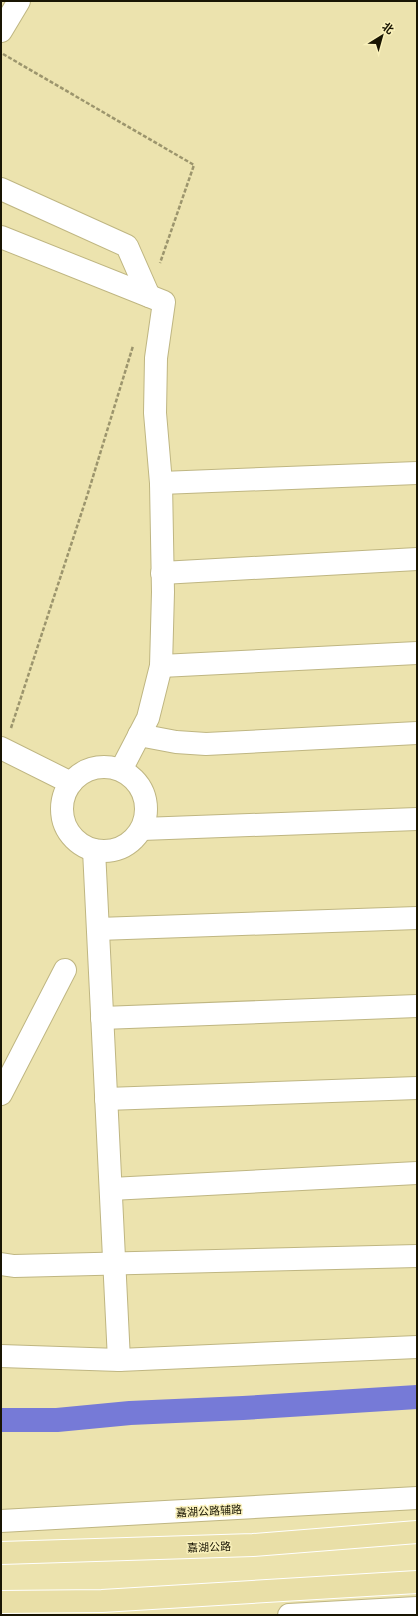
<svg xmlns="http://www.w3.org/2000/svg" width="418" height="1616" viewBox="0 0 418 1616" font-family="Barlow,'Noto Sans SC',sans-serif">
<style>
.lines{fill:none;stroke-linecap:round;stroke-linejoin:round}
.canal{stroke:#767ad7;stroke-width:24}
.minor-casing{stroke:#bfb682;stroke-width:24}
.major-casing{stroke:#fff;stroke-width:24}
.path{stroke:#9c956d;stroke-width:2.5;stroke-dasharray:4 2;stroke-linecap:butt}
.minor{stroke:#fff;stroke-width:22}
.major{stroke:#e9dfa7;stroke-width:22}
.labels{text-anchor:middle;stroke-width:3;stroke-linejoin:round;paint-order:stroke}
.street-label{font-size:11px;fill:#191503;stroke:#f9f0ba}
</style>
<rect width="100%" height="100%" fill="#ece3ae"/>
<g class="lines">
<polyline class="canal" points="1,1420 57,1420 130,1413 243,1408 417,1397"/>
<g class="minor-casing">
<g id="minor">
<polyline points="1,31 19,1"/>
<polyline points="1,189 127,246 149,296"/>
<polyline points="1,237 164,302 156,358 155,413 161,483 163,592 161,666 148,718 121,770"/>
<polyline points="161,483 417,473"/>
<polyline points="162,573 417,559"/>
<polyline points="161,666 417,653"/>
<polyline points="139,735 176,742 206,744 417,733"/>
<polyline points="1,748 71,783"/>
<circle cx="104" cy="809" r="42"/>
<polyline points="142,829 417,819"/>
<polyline points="94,850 119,1360"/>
<polyline points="98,929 417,918"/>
<polyline points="102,1018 417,1006"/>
<polyline points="1,1094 65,970"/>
<polyline points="106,1099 417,1088"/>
<polyline points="111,1189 417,1173"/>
<polyline points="1,1264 14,1266 417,1256"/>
<polyline points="1,1356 119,1360 417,1347"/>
<polyline points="1,1521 417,1498"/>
<polyline points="289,1615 417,1608"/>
</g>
</g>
<g class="major-casing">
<g id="major">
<polyline points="1,1553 253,1545 417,1532"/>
<polyline points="1,1602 102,1601 417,1582"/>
</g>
</g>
<g class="path">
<polyline points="3,54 194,165 160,263"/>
<polyline points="11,728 88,493 133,346"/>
</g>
<use href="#minor" class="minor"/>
<use href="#major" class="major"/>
</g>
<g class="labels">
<g class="street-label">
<text transform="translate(209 1511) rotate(-3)" y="4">嘉湖公路辅路</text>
<text transform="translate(209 1547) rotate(-2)" y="4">嘉湖公路</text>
</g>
</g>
<rect width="418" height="1616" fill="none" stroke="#191503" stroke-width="4"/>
<g transform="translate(382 36) rotate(37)" stroke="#f9f0ba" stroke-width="3" paint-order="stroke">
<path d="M0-3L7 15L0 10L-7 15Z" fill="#191503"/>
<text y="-6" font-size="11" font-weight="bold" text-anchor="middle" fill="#191503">北</text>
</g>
</svg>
